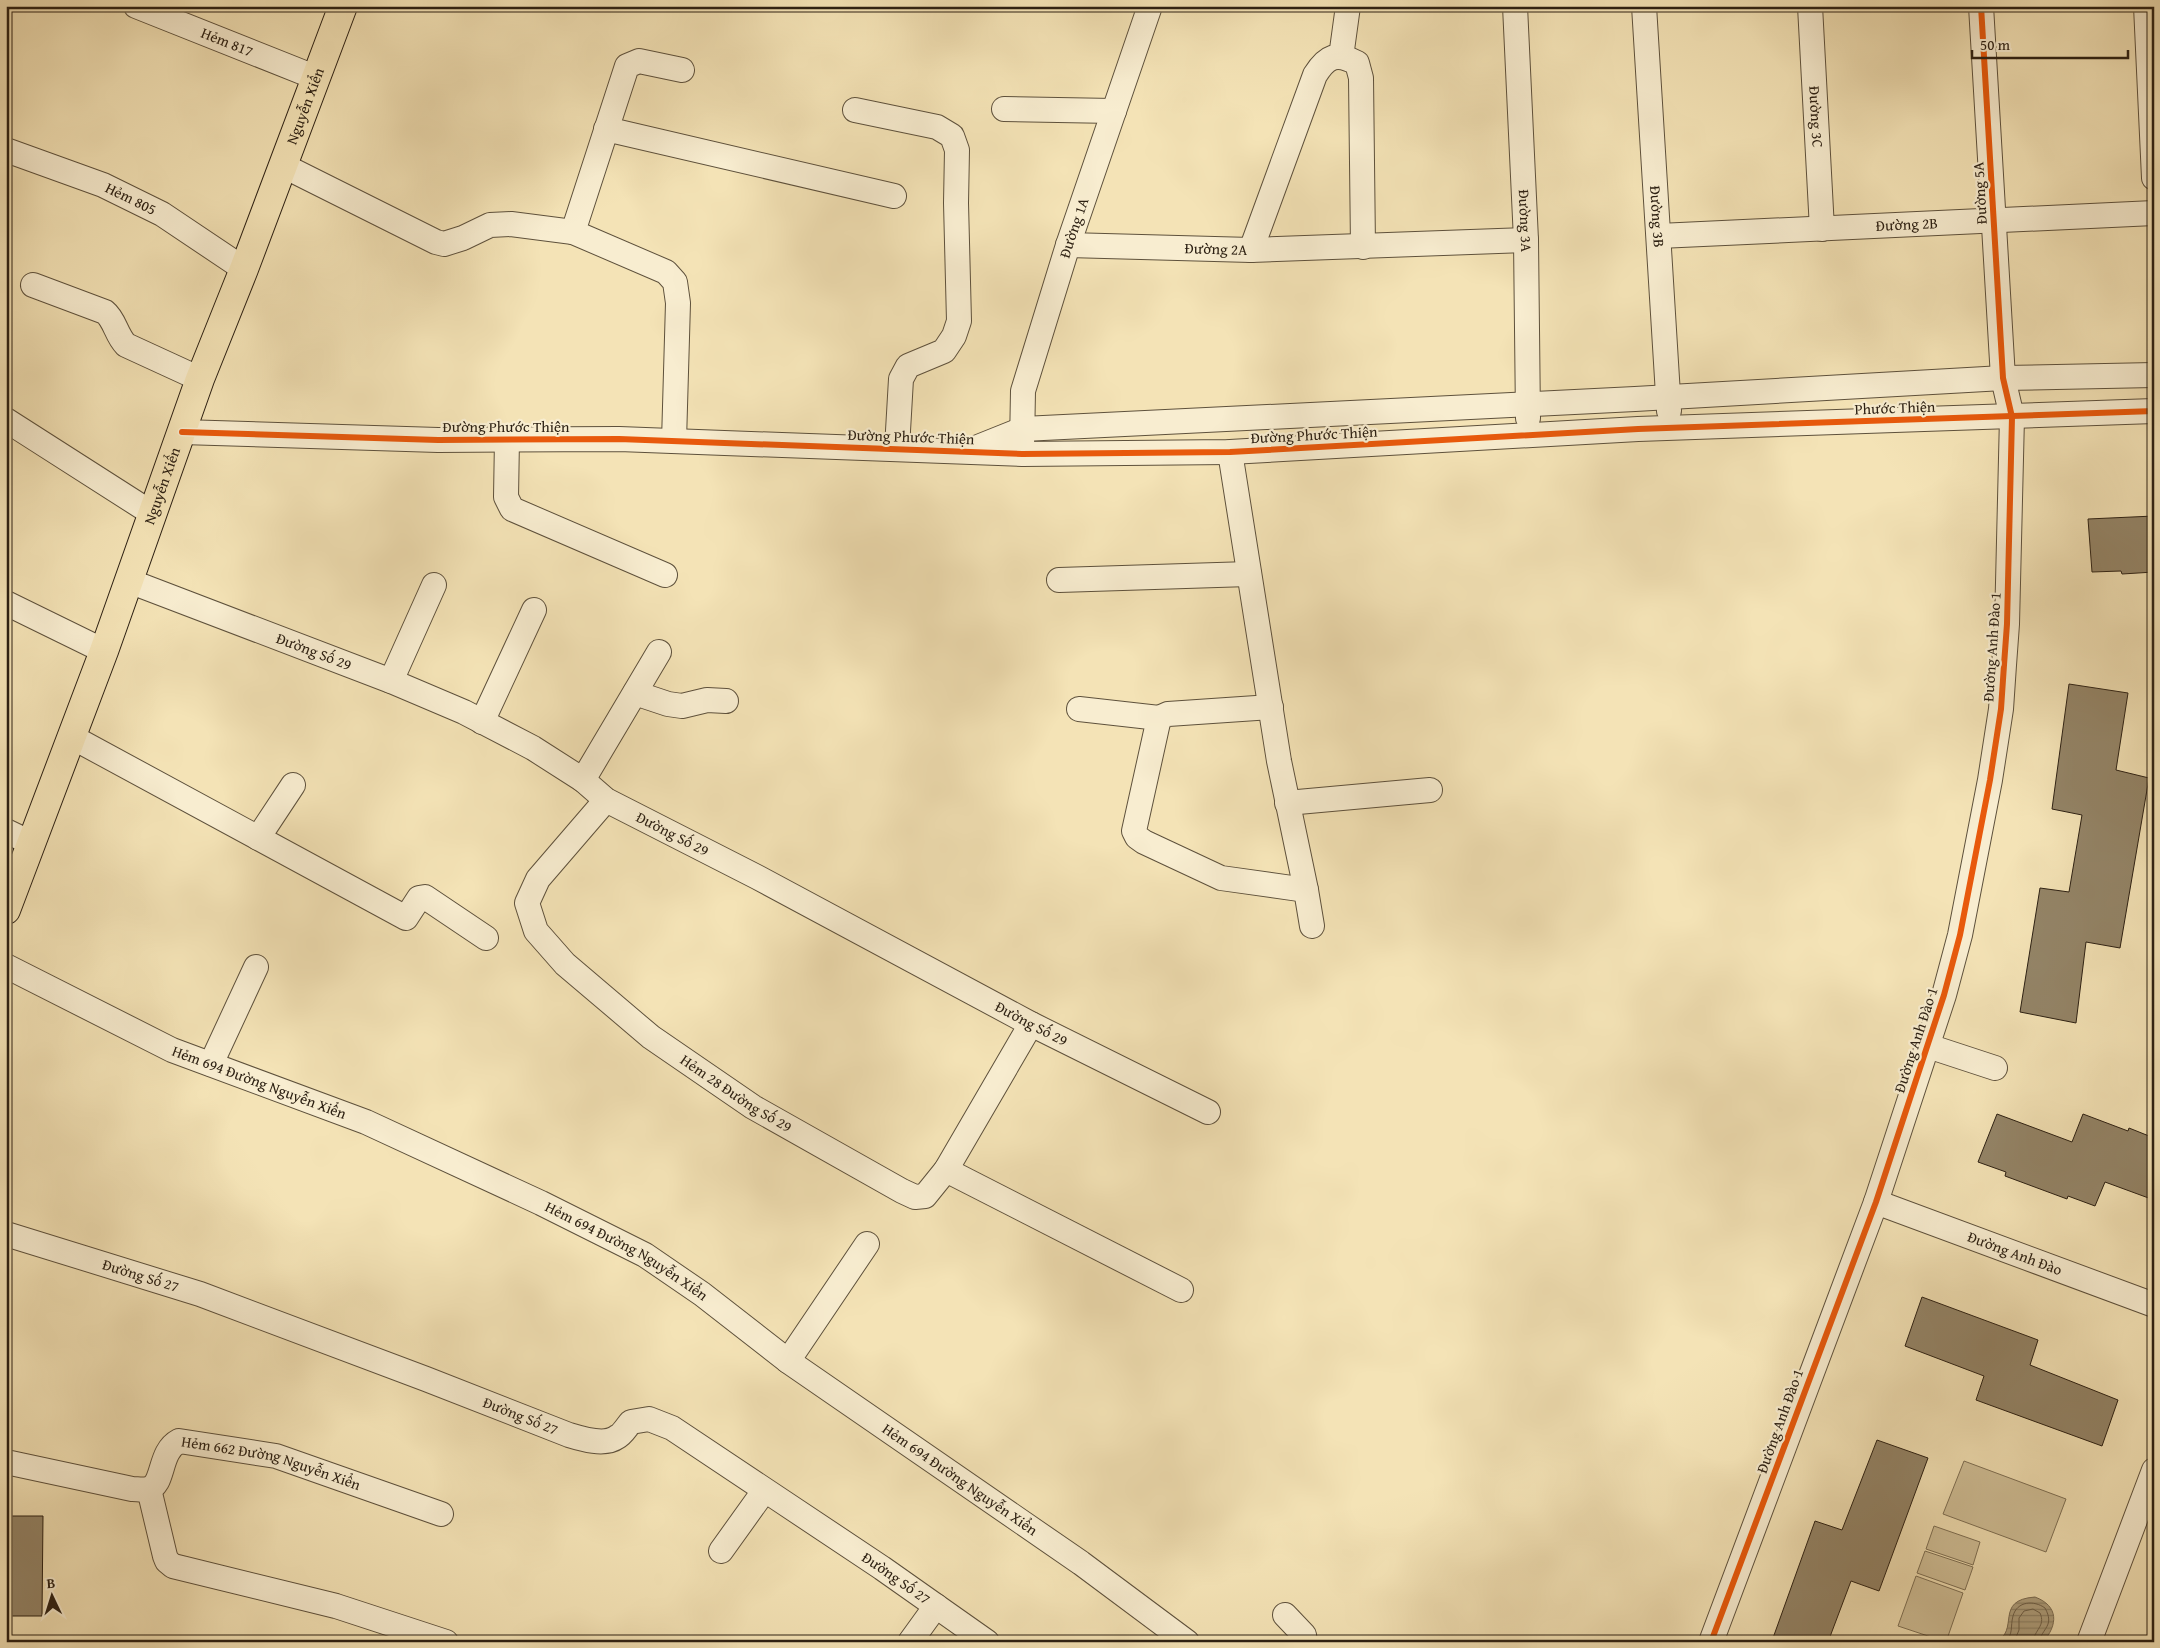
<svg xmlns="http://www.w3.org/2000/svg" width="2160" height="1648" viewBox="0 0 2160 1648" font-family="'Gentium Book Plus',serif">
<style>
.park{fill:#d2c29a;stroke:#7f7156}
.water{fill:url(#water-rules);stroke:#7b6d54}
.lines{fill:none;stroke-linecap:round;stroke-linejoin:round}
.shore{stroke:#6e6049;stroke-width:1}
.building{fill:#948568;stroke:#2c2013}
.minor-casing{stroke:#5e513c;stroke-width:26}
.major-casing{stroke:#2c2013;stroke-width:30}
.minor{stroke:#f8edd0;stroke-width:24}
.major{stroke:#f4e3b6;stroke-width:28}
.cycleway-casing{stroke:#f8edd0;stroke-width:9}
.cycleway{stroke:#e8590c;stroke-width:6}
.labels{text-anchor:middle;stroke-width:4.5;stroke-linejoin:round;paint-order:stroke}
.street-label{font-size:15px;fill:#2c2013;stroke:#f8edd0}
</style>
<defs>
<pattern id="water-rules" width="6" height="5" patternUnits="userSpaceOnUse" patternTransform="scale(1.25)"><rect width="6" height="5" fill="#b0a17f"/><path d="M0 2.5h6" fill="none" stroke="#8f8367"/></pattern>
</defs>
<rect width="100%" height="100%" fill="#f4e3b6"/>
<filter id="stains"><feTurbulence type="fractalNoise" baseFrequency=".004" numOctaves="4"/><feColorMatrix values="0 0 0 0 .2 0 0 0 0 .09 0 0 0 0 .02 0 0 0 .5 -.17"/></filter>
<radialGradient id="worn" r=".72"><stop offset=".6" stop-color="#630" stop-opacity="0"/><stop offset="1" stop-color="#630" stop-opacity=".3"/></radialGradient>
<g class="park">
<polygon points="1964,1461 2066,1499 2046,1552 1943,1514"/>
<polygon points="1934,1526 1980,1542 1973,1565 1926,1549"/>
<polygon points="1925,1551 1973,1567 1965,1590 1917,1573"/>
<polygon points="1916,1576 1963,1593 1946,1642 1898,1626"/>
</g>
<path class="water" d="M2035,1597C2059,1606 2058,1625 2043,1642H1995C2021,1631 1993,1600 2035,1597Z"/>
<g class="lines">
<g class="shore">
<path d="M2005,1642C2014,1634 2010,1627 2013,1616C2017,1601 2034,1600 2045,1608C2055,1626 2042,1628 2039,1642"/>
<path d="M2014,1642L2019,1630V1618L2024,1611L2033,1609L2040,1613C2046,1626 2034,1630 2033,1642"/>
</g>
</g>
<g class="building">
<polygon points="2154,516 2154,572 2122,574 2121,571 2092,572 2088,519"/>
<polygon points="2069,684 2128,693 2116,770 2149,778 2120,948 2086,942 2076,1023 2020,1012 2040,888 2069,892 2082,815 2052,809"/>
<polygon points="1997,1114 2072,1142 2083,1114 2128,1131 2129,1128 2154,1138 2154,1200 2105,1182 2095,1206 2068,1196 2067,1199 2005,1176 2006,1172 1978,1162"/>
<polygon points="1922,1297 2038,1340 2030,1365 2118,1400 2102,1446 1976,1400 1984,1376 1905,1346"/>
<polygon points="1877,1440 1928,1458 1879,1591 1851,1581 1828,1642 1783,1642 1773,1638 1815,1521 1842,1530"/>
<polygon points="8,1516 43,1516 42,1616 7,1616"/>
</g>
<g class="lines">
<g class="minor-casing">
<g id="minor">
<path id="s1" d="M136,6L317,78"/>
<path id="s2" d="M1515,6L1526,240L1528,418"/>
<path id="s3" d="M1644,6L1669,411"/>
<path id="s4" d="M1810,6L1822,229"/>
<polyline points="2146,6 2154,178"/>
<polyline points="1341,57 1348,6"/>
<polyline points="1004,109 1114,111"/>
<polyline points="855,110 937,127 952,136 957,150 956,203 959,321 954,336 944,351 908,366 901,379 897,448"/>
<polyline points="606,129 894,196"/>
<path id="s5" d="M6,150L103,185L162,214L244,269"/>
<polyline points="284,166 436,242 444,244 463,238 490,225 511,224 573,232"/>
<path id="s6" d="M1659,236L2154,213"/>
<path id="s7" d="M1068,245L1251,250L1526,240"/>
<path d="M1251,250L1315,75C1327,56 1336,52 1357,63L1361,78L1363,247"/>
<path d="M33,285L105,312C115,320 116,335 126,345L200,379"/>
<polyline points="6,420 153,514"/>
<polyline points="182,432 438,440 619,439 1022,454 1230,452 1638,429 2154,411"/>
<polyline points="507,439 506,497 512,509 665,575"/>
<polyline points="674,441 678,303 675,282 666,272 573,232 627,66 639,61 682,70"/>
<path id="s8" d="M1022,445L1023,391L1068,245L1150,6"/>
<polyline points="973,449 1023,429 1635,399 2003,378 2154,375"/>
<polyline points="1230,452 1279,761 1306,890 1312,926"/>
<polyline points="1059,580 1249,574"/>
<path id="s9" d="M129,581L391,681L464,712L533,748L583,780L606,800L757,877L1031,1024L1208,1112"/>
<polyline points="6,603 104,651"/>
<polyline points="391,681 434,585"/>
<polyline points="635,693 668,704 682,706 707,700 726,701"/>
<polyline points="1271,707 1168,714 1159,718 1134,831 1137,837 1144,842 1221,878 1306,890"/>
<polyline points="1079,709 1159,718"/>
<polyline points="482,722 534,610"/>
<polyline points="72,737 406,918 419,898 425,897 486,938"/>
<polyline points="583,780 659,652"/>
<path id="s10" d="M606,800L538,879L527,903L536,931L565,964L651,1037L753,1107L902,1191L915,1197L925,1196L946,1170L1031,1024"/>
<polyline points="1287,803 1430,790"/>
<polyline points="6,831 31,843"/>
<polyline points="258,838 293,785"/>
<path id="s11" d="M6,966L172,1050L366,1122L541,1203L645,1255L702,1294L788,1361L1081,1563L1187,1642"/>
<polyline points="1928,1046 1995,1068"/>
<polyline points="211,1064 256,967"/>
<polyline points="946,1170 1181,1290"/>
<path id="s12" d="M1876,1202L2154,1305"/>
<path id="s13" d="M6,1234L200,1294L426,1379L569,1435C582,1439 605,1446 617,1437C623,1434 627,1426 631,1422L649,1419L672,1428L882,1568L987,1642"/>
<polyline points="788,1361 867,1244"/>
<path id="s14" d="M6,1462L132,1489C137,1489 143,1490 148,1489C165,1485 158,1452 179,1441L276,1456L441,1514"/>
<polyline points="149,1489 165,1556 167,1561 173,1566 336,1606 446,1642"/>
<polyline points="721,1551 764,1491"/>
<polyline points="1285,1615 1304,1635 1305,1642"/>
<polyline points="910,1642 936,1606"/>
<polyline points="1711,1642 1876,1202 1944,995 1960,935 1990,780 2001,709 2004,665 2007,624 2012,417 2003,378 1981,6"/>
<polyline points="2089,1642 2154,1470"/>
</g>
</g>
<g class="major-casing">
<g id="major">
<path id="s15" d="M6,910L104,651L200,379L244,269L343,6"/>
</g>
</g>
<use href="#minor" class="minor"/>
<use href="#major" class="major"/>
<g class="cycleway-casing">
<g id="cycleway">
<polyline points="182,432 438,440 619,439 1022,454 1230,452 1638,429 2154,411"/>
<polyline points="1711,1642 1876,1202 1944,995 1960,935 1990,780 2001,709 2004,665 2007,624 2012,417 2003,378 1981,6"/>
</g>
</g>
<use href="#cycleway" class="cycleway"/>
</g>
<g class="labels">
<g class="street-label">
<text dy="5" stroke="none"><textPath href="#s1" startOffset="98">Hẻm 817</textPath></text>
<text dy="5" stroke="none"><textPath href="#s15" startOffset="858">Nguyễn Xiển</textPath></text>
<text dy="5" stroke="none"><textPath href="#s4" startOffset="111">Đường 3C</textPath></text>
<text transform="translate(1980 193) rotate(-93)" y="5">Đường 5A</text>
<text dy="5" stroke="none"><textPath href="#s5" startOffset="134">Hẻm 805</textPath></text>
<text dy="5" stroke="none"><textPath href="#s3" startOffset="211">Đường 3B</textPath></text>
<text dy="5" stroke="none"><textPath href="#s2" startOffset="215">Đường 3A</textPath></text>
<text dy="5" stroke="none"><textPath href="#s6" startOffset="248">Đường 2B</textPath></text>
<text dy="5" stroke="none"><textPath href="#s8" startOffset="225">Đường 1A</textPath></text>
<text dy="5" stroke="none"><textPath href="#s7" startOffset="148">Đường 2A</textPath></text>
<text transform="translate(1895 408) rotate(-2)" y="5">Phước Thiện</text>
<text x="506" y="432">Đường Phước Thiện</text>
<text transform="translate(1314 435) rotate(-3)" y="5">Đường Phước Thiện</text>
<text transform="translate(911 437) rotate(2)" y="5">Đường Phước Thiện</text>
<text dy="5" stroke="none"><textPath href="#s15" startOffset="452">Nguyễn Xiển</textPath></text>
<text transform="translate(1992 647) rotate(-86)" y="5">Đường Anh Đào 1</text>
<text dy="5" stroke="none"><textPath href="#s9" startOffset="198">Đường Số 29</textPath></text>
<text dy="5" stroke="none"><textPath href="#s9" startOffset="602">Đường Số 29</textPath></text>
<text dy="5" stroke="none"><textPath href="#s9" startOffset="1008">Đường Số 29</textPath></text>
<text transform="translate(1916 1040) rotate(-72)" y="5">Đường Anh Đào 1</text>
<text dy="5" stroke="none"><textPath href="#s11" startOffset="279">Hẻm 694 Đường Nguyễn Xiển</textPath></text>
<text dy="5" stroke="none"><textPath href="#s10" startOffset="419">Hẻm 28 Đường Số 29</textPath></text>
<text dy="5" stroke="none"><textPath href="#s11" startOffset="684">Hẻm 694 Đường Nguyễn Xiển</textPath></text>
<text dy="5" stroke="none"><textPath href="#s12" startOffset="148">Đường Anh Đào</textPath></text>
<text dy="5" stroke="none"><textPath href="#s13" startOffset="141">Đường Số 27</textPath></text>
<text dy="5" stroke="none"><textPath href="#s13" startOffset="546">Đường Số 27</textPath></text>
<text transform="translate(1780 1421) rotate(-70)" y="5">Đường Anh Đào 1</text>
<text dy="5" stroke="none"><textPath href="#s14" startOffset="299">Hẻm 662 Đường Nguyễn Xiển</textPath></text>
<text dy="5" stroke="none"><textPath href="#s11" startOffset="1089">Hẻm 694 Đường Nguyễn Xiển</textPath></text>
<text dy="5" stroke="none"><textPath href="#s13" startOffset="981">Đường Số 27</textPath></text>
</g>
</g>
<rect width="2160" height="1648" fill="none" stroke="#f4e3b6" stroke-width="25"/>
<rect x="8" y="8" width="2145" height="1633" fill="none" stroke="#2c2013" stroke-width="2.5"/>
<rect x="12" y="12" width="2135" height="1623" fill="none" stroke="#2c2013"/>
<g transform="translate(52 1596) rotate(356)" stroke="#f8edd0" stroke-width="4" paint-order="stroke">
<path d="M0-4L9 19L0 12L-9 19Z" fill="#2c2013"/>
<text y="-8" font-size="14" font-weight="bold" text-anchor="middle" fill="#2c2013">B</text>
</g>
<path d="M1972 50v8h156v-8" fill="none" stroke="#2c2013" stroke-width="2.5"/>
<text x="1980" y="50" font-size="15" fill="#2c2013" stroke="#f8edd0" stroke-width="4" paint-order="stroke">50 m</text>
<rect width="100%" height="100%" filter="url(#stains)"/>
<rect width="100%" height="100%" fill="url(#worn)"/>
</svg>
